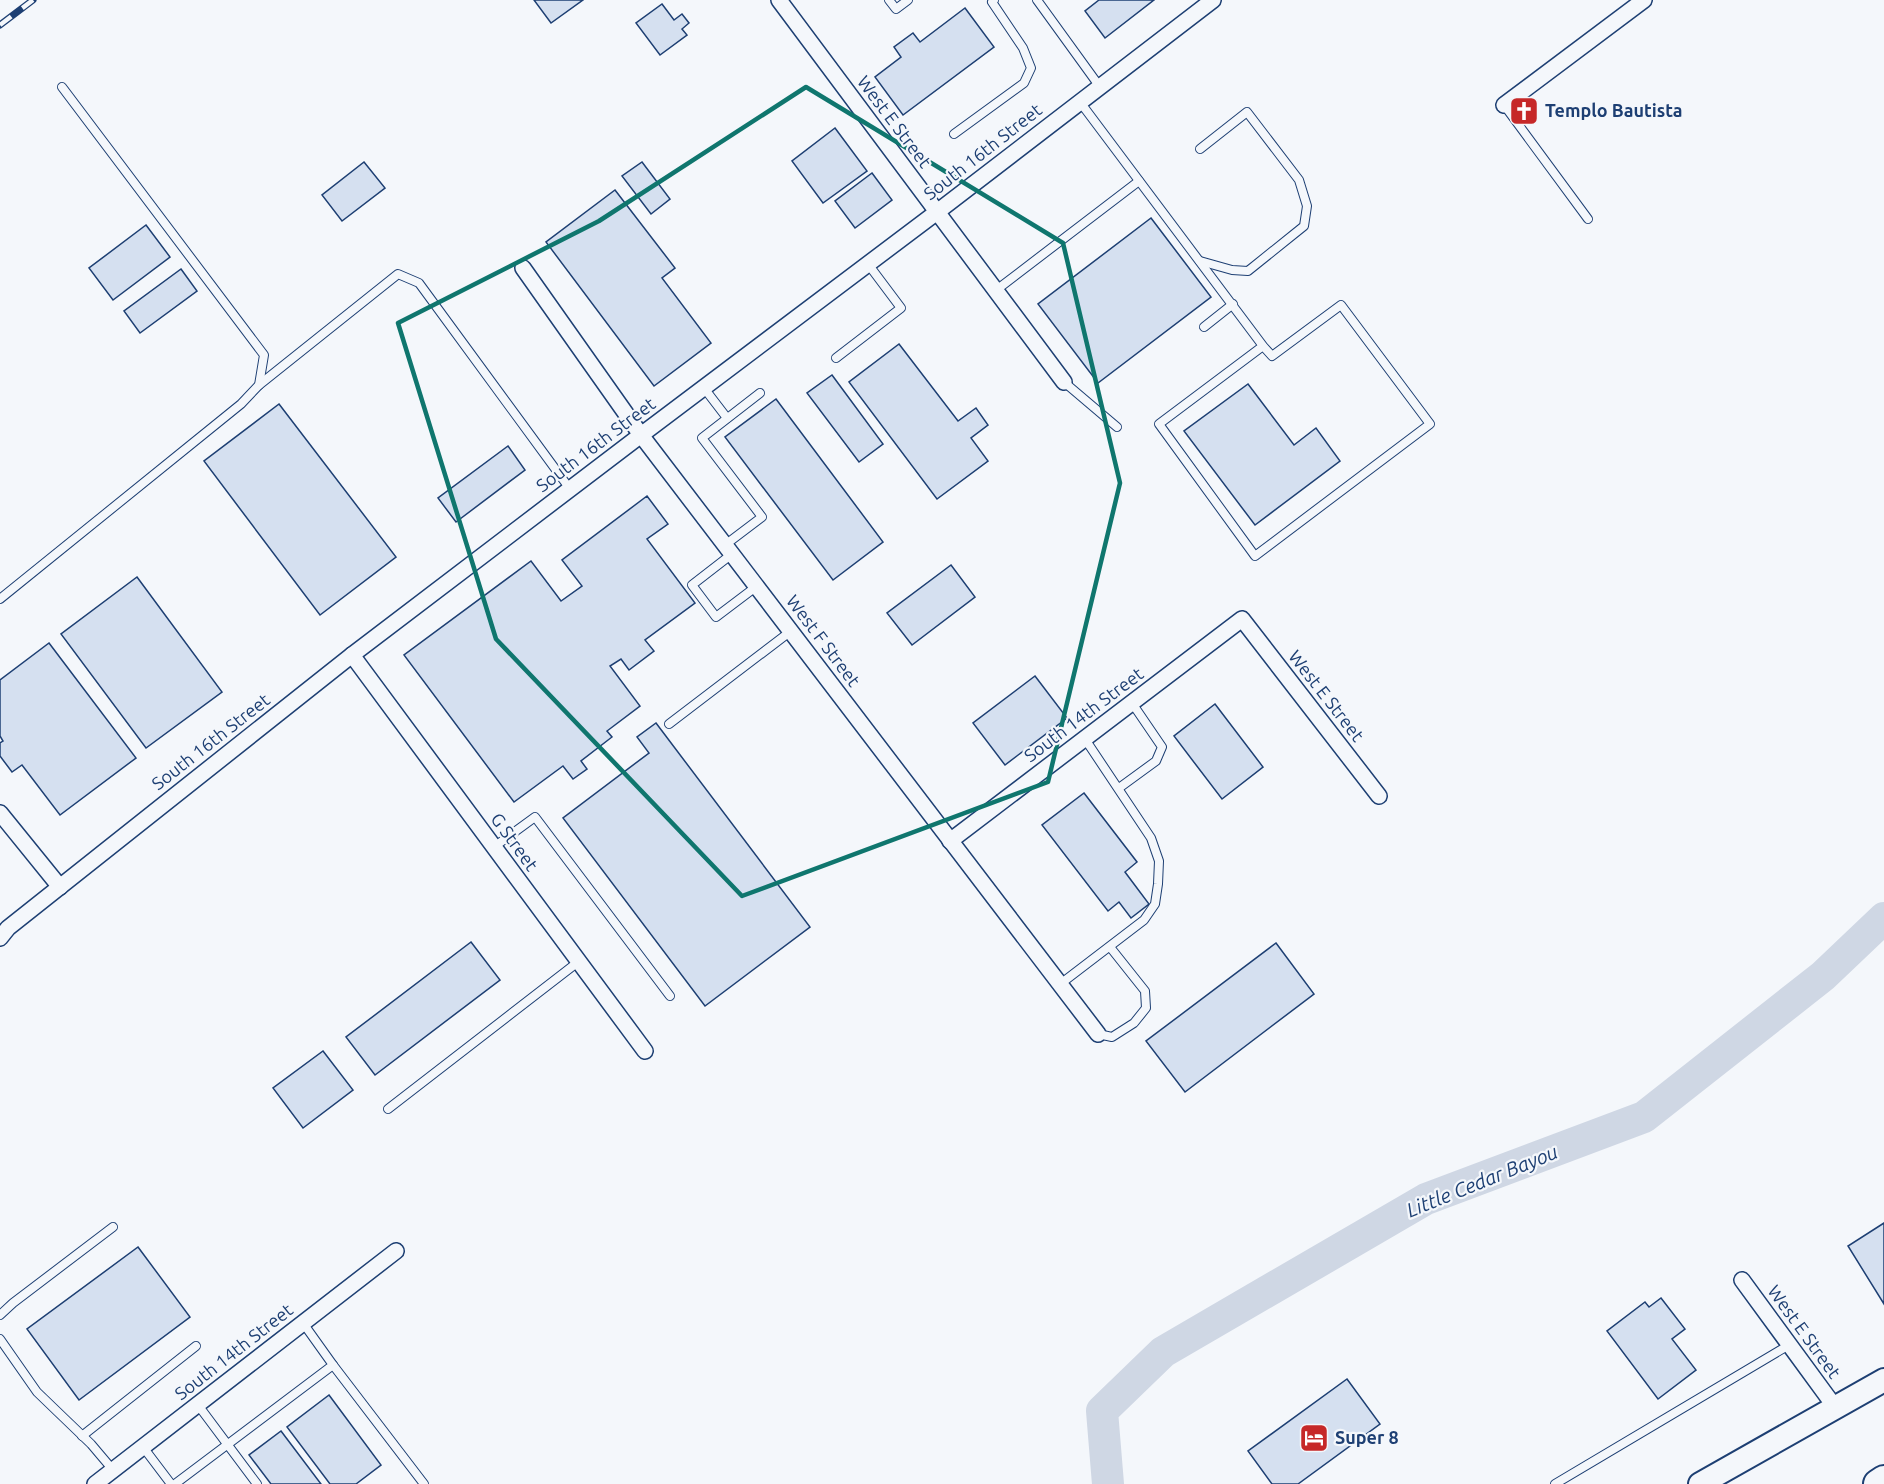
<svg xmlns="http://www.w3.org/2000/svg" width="1884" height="1484" viewBox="0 0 1884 1484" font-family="Ubuntu,sans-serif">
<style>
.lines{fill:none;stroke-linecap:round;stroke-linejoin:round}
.river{stroke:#cfd7e4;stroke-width:32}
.building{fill:#d5e0f0;stroke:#1d3f73;stroke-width:1.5}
.lane-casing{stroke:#1d3f73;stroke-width:10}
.street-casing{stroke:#1d3f73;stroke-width:18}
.secondary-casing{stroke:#1d3f73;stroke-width:26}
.highway-casing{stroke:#1d3f73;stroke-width:32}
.lane{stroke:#f4f7fb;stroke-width:8}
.street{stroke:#f4f7fb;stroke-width:15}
.secondary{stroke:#f4f7fb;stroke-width:22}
.highway{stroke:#f4f7fb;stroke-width:28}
.rail-casing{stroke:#1d3f73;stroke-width:7}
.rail{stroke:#f4f7fb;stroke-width:4.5;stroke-dasharray:14;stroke-linecap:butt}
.marked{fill:none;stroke:#0f766e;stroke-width:4.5;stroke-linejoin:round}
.labels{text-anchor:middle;stroke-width:4.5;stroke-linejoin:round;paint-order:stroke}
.poi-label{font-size:18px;font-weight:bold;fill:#1d3f73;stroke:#f4f7fb;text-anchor:start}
.street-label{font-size:18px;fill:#1d3f73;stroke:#f4f7fb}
.water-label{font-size:20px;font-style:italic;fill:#1d3f73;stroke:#f4f7fb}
</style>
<rect width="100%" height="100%" fill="#f4f7fb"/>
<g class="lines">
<polyline class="river" points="1108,1484 1102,1411 1163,1352 1426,1199 1644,1117 1823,976 1884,918"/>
</g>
<g class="building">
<polygon points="534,0 583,0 551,23"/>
<polygon points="1099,0 1154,0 1105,38 1085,11"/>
<polygon points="662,4 674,20 682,14 689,23 682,29 687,35 660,55 636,23"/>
<polygon points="965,8 994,47 903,115 875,77 901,57 894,47 913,33 920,42"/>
<polygon points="835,128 867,171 823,203 792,161"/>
<polygon points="364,162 385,188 342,221 322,195"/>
<polygon points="642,162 670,199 651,214 622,176"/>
<polygon points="872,173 892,200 855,228 835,201"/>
<polygon points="615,190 675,268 662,278 711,343 654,386 546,242"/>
<polygon points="1151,218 1211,297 1098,383 1038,304"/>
<polygon points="146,225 170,257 113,300 89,268"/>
<polygon points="181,269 197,291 140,333 124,311"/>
<polygon points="899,344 958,421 976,408 988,425 971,438 988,461 937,499 849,382"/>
<polygon points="832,375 883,444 859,462 807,393"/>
<polygon points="1248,384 1294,445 1316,428 1340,461 1255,525 1184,431"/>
<polygon points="776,399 883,542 833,580 725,437"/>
<polygon points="279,404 396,557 320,615 204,461"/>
<polygon points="508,446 525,470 456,522 438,498"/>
<polygon points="647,496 668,524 647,539 695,603 645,640 654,651 629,670 621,659 610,666 640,706 607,731 612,737 581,761 587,769 573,779 563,766 514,802 404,655 531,561 561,601 582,586 562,560"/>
<polygon points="951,565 975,597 912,645 887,613"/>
<polygon points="137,577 222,692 146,748 61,634"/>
<polygon points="49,643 136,758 60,815 22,765 12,772 0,756 0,743 3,741 0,736 0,680"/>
<polygon points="1035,676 1067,718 1005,765 973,723"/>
<polygon points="1215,704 1263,767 1222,799 1174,736"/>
<polygon points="656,723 810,927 705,1006 563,818 649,753 637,737"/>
<polygon points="1084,793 1137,862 1125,872 1149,904 1131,918 1119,902 1108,911 1042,825"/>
<polygon points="471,942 500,980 375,1075 346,1037"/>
<polygon points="1276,943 1314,994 1185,1092 1146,1041"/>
<polygon points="323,1051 353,1090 303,1128 273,1088"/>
<polygon points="1884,1223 1884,1304 1848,1246"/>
<polygon points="138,1247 190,1317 79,1400 27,1329"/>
<polygon points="1661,1298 1685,1329 1672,1339 1696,1370 1658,1399 1607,1331 1645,1302 1649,1307"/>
<polygon points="1347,1379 1380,1424 1298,1484 1272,1484 1248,1451"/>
<polygon points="329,1395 381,1465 356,1484 330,1484 287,1427"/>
<polygon points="281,1431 321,1484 271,1484 249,1455"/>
</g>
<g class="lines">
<g class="lane-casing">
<g id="lane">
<polyline points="889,0 896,9 908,0"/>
<polyline points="1037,0 1100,87"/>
<polyline points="1080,102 1263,346 1159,424 1255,556 1430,424 1341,305 1272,356 1263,346"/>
<polyline points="1504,105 1588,219"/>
<polyline points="954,134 1024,83 1031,68 1023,48 992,2 994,0"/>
<polyline points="1200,261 1232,270 1248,271 1304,226 1307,206 1299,180 1247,112 1200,149"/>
<polyline points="995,291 1139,181"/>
<polyline points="1204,327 1233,304"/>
<polyline points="836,358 901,308 868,264"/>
<polyline points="1064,382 1117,427"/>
<polyline points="259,385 398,274 419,283 570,489"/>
<polyline points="704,388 727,418"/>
<polyline points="725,545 762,517 702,438 760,393"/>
<polyline points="732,554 692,585 716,617 757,586"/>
<polyline points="0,599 241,404 259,385 264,355 62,87"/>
<polyline points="669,724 791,631"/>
<polyline points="1119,788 1156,761 1162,747 1132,703"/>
<polyline points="494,847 535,817 670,996"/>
<polyline points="1059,985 1144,920 1155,904 1158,884 1159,861 1151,838 1085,739"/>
<polyline points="1098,1034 1112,1037 1134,1023 1146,1008 1145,991 1110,947"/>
<polyline points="388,1109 578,962"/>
<polyline points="0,1315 13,1303 113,1227"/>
<polyline points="0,1339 37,1392 91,1444 113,1470"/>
<polyline points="333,1365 424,1484"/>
<polyline points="198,1405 257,1484"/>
<polyline points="82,1436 196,1346"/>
<polyline points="143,1447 171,1484"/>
<polyline points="175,1484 333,1365 303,1323"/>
<polyline points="1555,1484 1789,1345"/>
</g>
</g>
<g class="street-casing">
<g id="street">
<polyline points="779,0 1064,382"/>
<polyline points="1504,105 1644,0"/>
<polyline points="523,268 641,435 1098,1034"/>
<polyline points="352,655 645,1051"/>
<polyline points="0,813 60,887"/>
<polyline points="950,841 1242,619 1379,796"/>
<polyline points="0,938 8,928 352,655 641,435 937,212 1213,0"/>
<polyline points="1742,1280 1835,1407"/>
<polyline points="95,1484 396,1251"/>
</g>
</g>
<g class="secondary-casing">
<polyline id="secondary" points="1700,1484 1884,1380"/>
</g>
<g class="highway-casing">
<polyline id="highway" points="1878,1484 1884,1480"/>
</g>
<use href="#lane" class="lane"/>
<use href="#street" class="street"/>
<use href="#secondary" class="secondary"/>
<use href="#highway" class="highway"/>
<g class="rail-casing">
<polyline id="rail" points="0,25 33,0"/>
</g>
<use href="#rail" class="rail"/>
</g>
<path class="marked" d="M806,87L1063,243L1120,483L1048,782L742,896L496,639L398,323L599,221Z"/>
<defs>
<g id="church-square" transform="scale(1.5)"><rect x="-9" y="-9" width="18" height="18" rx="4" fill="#c62828" stroke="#f4f7fb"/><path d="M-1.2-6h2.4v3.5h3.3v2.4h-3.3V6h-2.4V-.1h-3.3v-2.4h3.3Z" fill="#fff"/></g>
<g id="hotel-square" transform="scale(1.5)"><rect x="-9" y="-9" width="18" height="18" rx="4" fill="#c62828" stroke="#f4f7fb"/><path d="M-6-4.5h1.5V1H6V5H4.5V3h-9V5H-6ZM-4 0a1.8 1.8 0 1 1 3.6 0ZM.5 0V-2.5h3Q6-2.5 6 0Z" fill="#fff"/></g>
</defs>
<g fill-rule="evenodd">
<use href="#church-square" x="1524" y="111"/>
<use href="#hotel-square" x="1314" y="1438"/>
</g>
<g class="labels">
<g class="poi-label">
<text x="1545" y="117">Templo Bautista</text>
<text x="1335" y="1444">Super 8</text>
</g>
<g class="street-label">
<text transform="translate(894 122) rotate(53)" y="6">West E Street</text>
<text transform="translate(983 152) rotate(-38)" y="6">South 16th Street</text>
<text transform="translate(596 445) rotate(-37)" y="6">South 16th Street</text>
<text transform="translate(823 641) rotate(53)" y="6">West F Street</text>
<text transform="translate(1326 696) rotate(52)" y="6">West E Street</text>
<text transform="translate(1084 715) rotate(-37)" y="6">South 14th Street</text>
<text transform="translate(211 742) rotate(-38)" y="6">South 16th Street</text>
<text transform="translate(514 842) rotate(54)" y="6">G Street</text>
<text transform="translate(1804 1332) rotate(54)" y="6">West E Street</text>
<text transform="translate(234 1352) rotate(-38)" y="6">South 14th Street</text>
</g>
<g class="water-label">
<text transform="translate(1482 1181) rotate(-22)" y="7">Little Cedar Bayou</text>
</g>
</g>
</svg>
